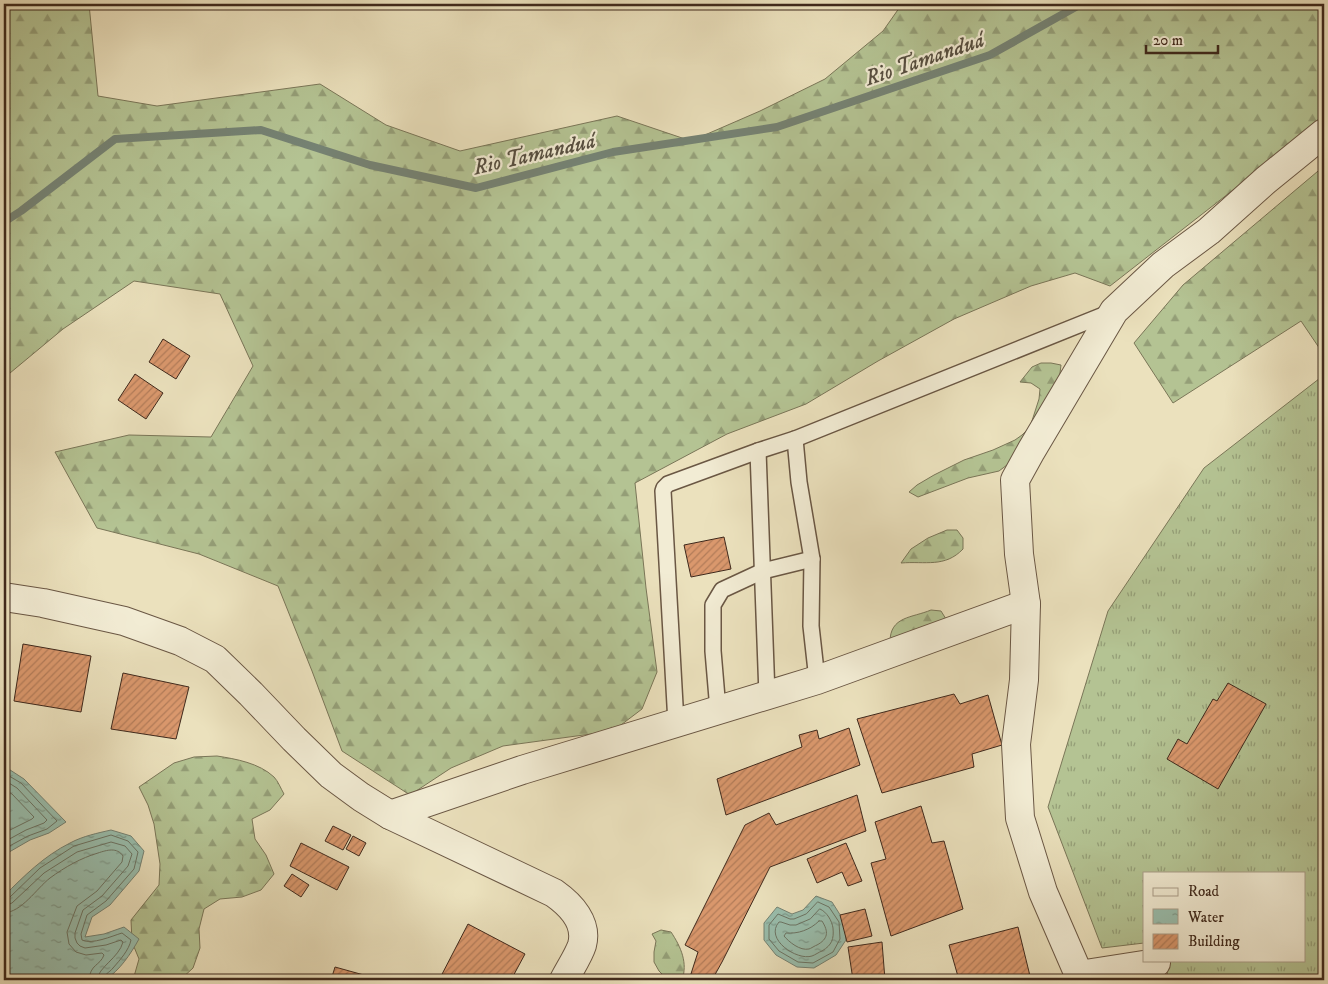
<svg xmlns="http://www.w3.org/2000/svg" width="1328" height="984" viewBox="0 0 1328 984" font-family="'IM FELL DW Pica',serif">
<style>
.grass{fill:url(#grass-tufts);stroke:#7a7658}
.forest{fill:url(#forest-firs);stroke:#7a7658}
.water{fill:url(#water-ripples);stroke:#758273}
.lines{fill:none;stroke-linecap:round;stroke-linejoin:round}
.shore{stroke:#6c7464;stroke-width:1}
.stream{stroke:#758273;stroke-width:8}
.building{fill:url(#building-hatch);stroke:#3f291c}
.service-casing{stroke:#6a5744;stroke-width:18}
.minor-casing{stroke:#6a5744;stroke-width:30}
.service{stroke:#f2ecd4;stroke-width:15}
.minor{stroke:#f2ecd4;stroke-width:28}
.labels{text-anchor:middle;stroke-width:4.5;stroke-linejoin:round;paint-order:stroke}
.water-label{font-size:22px;font-style:italic;fill:#564e40;stroke:#f2ecd4}
</style>
<defs>
<pattern id="grass-tufts" width="24" height="20" patternUnits="userSpaceOnUse" patternTransform="scale(1.25)"><rect width="24" height="20" fill="#b4c393"/><path d="M3 7l-1-3M5 7V3M7 7l1-3M15 17l-1-3M17 17v-4M19 17l1-3" fill="none" stroke="#949e77"/></pattern>
<pattern id="forest-firs" width="22" height="20" patternUnits="userSpaceOnUse" patternTransform="scale(1.25)"><rect width="22" height="20" fill="#b4c393"/><path d="M5 1l3.5 6h-7zM16 11l3.5 6h-7z" fill="#949e77"/></pattern>
<pattern id="water-ripples" width="26" height="14" patternUnits="userSpaceOnUse" patternTransform="scale(1.25)"><rect width="26" height="14" fill="#99bead"/><path d="M2 4q2-2 4 0t4 0M15 11q2-2 4 0t4 0" fill="none" stroke="#7e9a8c"/></pattern>
<pattern id="building-hatch" width="6" height="6" patternUnits="userSpaceOnUse" patternTransform="scale(1.25)"><rect width="6" height="6" fill="#da986d"/><path d="M-1 1l2-2M0 6l6-6M5 7l2-2" fill="none" stroke="#b27c59"/></pattern>
</defs>
<rect width="100%" height="100%" fill="#ebe1bd"/>
<filter id="stains"><feTurbulence type="fractalNoise" baseFrequency=".004" numOctaves="4"/><feColorMatrix values="0 0 0 0 .2 0 0 0 0 .09 0 0 0 0 .02 0 0 0 .5 -.17"/></filter>
<radialGradient id="worn" r=".72"><stop offset=".6" stop-color="#630" stop-opacity="0"/><stop offset="1" stop-color="#630" stop-opacity=".3"/></radialGradient>
<polygon class="grass" points="1324,375 1324,980 1168,980 1166,960 1304,960 1304,873 1144,873 1144,943 1102,948 1048,807 1108,611 1204,468"/>
<g class="forest">
<polygon points="4,4 89,4 98,96 157,106 320,84 386,125 460,151 617,116 691,141 760,111 825,79 883,31 902,4 1324,4 1324,119 1110,286 1075,273 1031,286 954,319 878,361 806,404 727,434 635,483 646,588 657,672 642,709 613,731 503,746 451,768 410,795 342,751 312,671 278,586 199,554 97,528 55,452 129,435 211,437 253,366 220,294 134,281 63,329 4,378"/>
<polygon points="1324,166 1324,355 1301,321 1173,403 1134,343 1183,285"/>
<polygon points="1041,363 1051,363 1061,365 1059,381 1011,462 999,471 968,478 918,497 909,492 917,485 934,475 964,460 993,450 1015,440 1022,435 1030,427 1039,399 1040,389 1031,383 1020,382 1032,367"/>
<path d="M947,530H957L963,538V549C945,568 925,561 901,563L911,549L928,538Z"/>
<path d="M931,610L941,611L946,619L890,642C890,616 912,618 931,610Z"/>
<path d="M217,756C236,759 259,763 274,777C278,781 281,789 284,794L270,810L252,819L255,839L266,855L274,874L261,890L242,897L220,899L204,909L199,929L200,948L193,968L180,980H133L139,959L132,942L131,920L159,885L160,864L154,824L148,805L139,787L174,763L194,757Z"/>
<path d="M661,930L671,932C681,947 688,963 682,980H668L659,971L654,962V952L656,941L652,934Z"/>
</g>
<g class="water">
<polygon points="4,766 24,779 66,822 49,833 30,840 4,855"/>
<path d="M111,830L131,836L144,851L139,871L110,905L92,917L85,937L104,934L124,927L139,939C130,955 120,970 105,980H4V896C24,876 44,856 70,843C83,836 98,833 111,830Z"/>
<polygon points="816,896 832,902 844,921 846,940 836,955 814,968 797,967 776,955 764,940 764,923 777,907 792,914 803,910"/>
</g>
<g class="lines">
<g class="shore">
<polyline points="4,773 21,783 57,821 47,829 28,836 4,849"/>
<polyline points="4,780 17,788 47,820 44,823 26,830 4,842"/>
<polyline points="4,789 12,794 34,817 32,819 4,833"/>
<path d="M4,899L9,898L40,868L74,846L111,835L128,841L138,852L134,869L106,901L87,915L81,934L82,940C92,945 112,936 122,933L131,940C129,950 120,960 113,968C109,973 104,974 103,980"/>
<polygon points="818,902 829,907 839,922 840,939 833,952 813,963 798,962 779,951 769,939 769,925 778,914 790,919 794,919 806,914"/>
<path d="M4,906L12,903L44,873L77,852L111,842L125,846L132,854L128,866L102,896L83,910L75,933V938L77,943L80,946L85,948L106,945L121,940L123,942C119,958 98,967 97,980"/>
<path d="M820,909C827,912 832,921 833,928C834,939 832,945 822,951C819,952 815,955 812,956C797,961 764,939 779,922H781L790,925H796L810,919Z"/>
<path d="M4,913C22,912 36,889 50,878C65,867 81,858 98,853C107,850 117,847 123,856L122,862L97,891L77,906L67,932L69,944L76,952L86,955L102,953L104,955C100,966 90,964 89,980"/>
<path d="M819,921H822C829,932 828,939 817,945C816,945 810,949 809,949C800,951 789,942 784,936L786,933C798,934 810,930 819,921Z"/>
</g>
<polyline class="stream" points="4,222 21,211 115,139 261,130 370,165 476,188 613,152 777,127 990,55 1081,4"/>
</g>
<g class="building">
<polygon points="163,339 190,356 176,379 149,362"/>
<polygon points="135,374 163,393 146,419 118,400"/>
<polygon points="724,537 731,569 691,577 684,545"/>
<polygon points="23,644 91,656 81,712 14,701"/>
<polygon points="123,673 189,687 176,739 111,729"/>
<polygon points="1228,683 1266,704 1218,789 1167,759 1178,739 1187,744 1213,699 1217,701"/>
<polygon points="954,694 960,704 988,695 1002,745 972,754 974,767 882,793 857,719"/>
<polygon points="849,728 860,765 726,815 717,779 802,747 799,735 817,730 819,739"/>
<polygon points="857,795 866,831 770,867 722,962 712,980 689,980 698,952 685,945 745,825 769,813 776,825"/>
<polygon points="921,806 932,843 944,841 963,909 891,936 871,863 886,859 875,822"/>
<polygon points="333,826 351,835 343,850 325,841"/>
<polygon points="353,836 366,843 359,856 346,849"/>
<polygon points="301,843 349,867 337,890 290,866"/>
<polygon points="846,843 862,881 848,886 842,872 817,883 807,859"/>
<polygon points="292,874 309,885 301,897 284,886"/>
<polygon points="865,909 872,936 847,942 840,915"/>
<polygon points="468,924 525,954 511,980 439,980"/>
<polygon points="1018,927 1031,980 959,980 949,945"/>
<polygon points="882,942 885,980 853,980 848,947"/>
<polygon points="335,967 371,977 370,980 331,980"/>
</g>
<g class="lines">
<g class="service-casing">
<g id="service">
<polyline points="795,439 799,482 812,559 811,626 817,680"/>
<polyline points="758,451 767,695"/>
<polyline points="718,710 713,651 713,605 722,590 763,571 812,559"/>
<polyline points="676,723 663,491 664,488 668,484 758,451 795,439 1111,312"/>
</g>
</g>
<g class="minor-casing">
<g id="minor">
<path d="M4,597L43,603L124,621L180,641L215,659L251,694L294,739L331,775L361,797L390,815L554,893C571,905 588,923 582,945C579,955 569,970 564,980"/>
<polyline points="390,815 522,770 817,680 1026,604"/>
<polyline points="1079,975 1156,963"/>
<polyline points="1080,980 1079,975 1043,892 1020,818 1016,744 1024,680 1026,604 1019,554 1015,480 1031,451 1114,311 1163,265 1209,231 1266,180 1324,133"/>
</g>
</g>
<use href="#service" class="service"/>
<use href="#minor" class="minor"/>
</g>
<g class="labels">
<g class="water-label">
<text transform="translate(924 58) rotate(-19)" y="8">Rio Tamanduá</text>
<text transform="translate(534 153) rotate(-13)" y="8">Rio Tamanduá</text>
</g>
</g>
<rect width="1328" height="984" fill="none" stroke="#ebe1bd" stroke-width="20"/>
<rect x="5" y="5" width="1318" height="974" fill="none" stroke="#3f291c" stroke-width="2.5"/>
<rect x="10" y="10" width="1308" height="964" fill="none" stroke="#3f291c"/>
<rect x="1143" y="872" width="162" height="90" fill="#f2ecd4" stroke="#aa9e8a"/>
<rect x="1153" y="888" width="25" height="8" fill="#f2ecd4" stroke="#aa9e8a"/>
<text x="1188" y="896" font-size="15" fill="#3f291c">Road</text>
<rect x="1153" y="909" width="25" height="15" fill="url(#water-ripples)" stroke="#aa9e8a"/>
<text x="1188" y="922" font-size="15" fill="#3f291c">Water</text>
<rect x="1153" y="934" width="25" height="15" fill="url(#building-hatch)" stroke="#aa9e8a"/>
<text x="1188" y="946" font-size="15" fill="#3f291c">Building</text>
<path d="M1146 45v8h72v-8" fill="none" stroke="#3f291c" stroke-width="2.5"/>
<text x="1153" y="45" font-size="15" fill="#3f291c" stroke="#f2ecd4" stroke-width="4" paint-order="stroke">20 m</text>
<rect width="100%" height="100%" filter="url(#stains)"/>
<rect width="100%" height="100%" fill="url(#worn)"/>
</svg>
